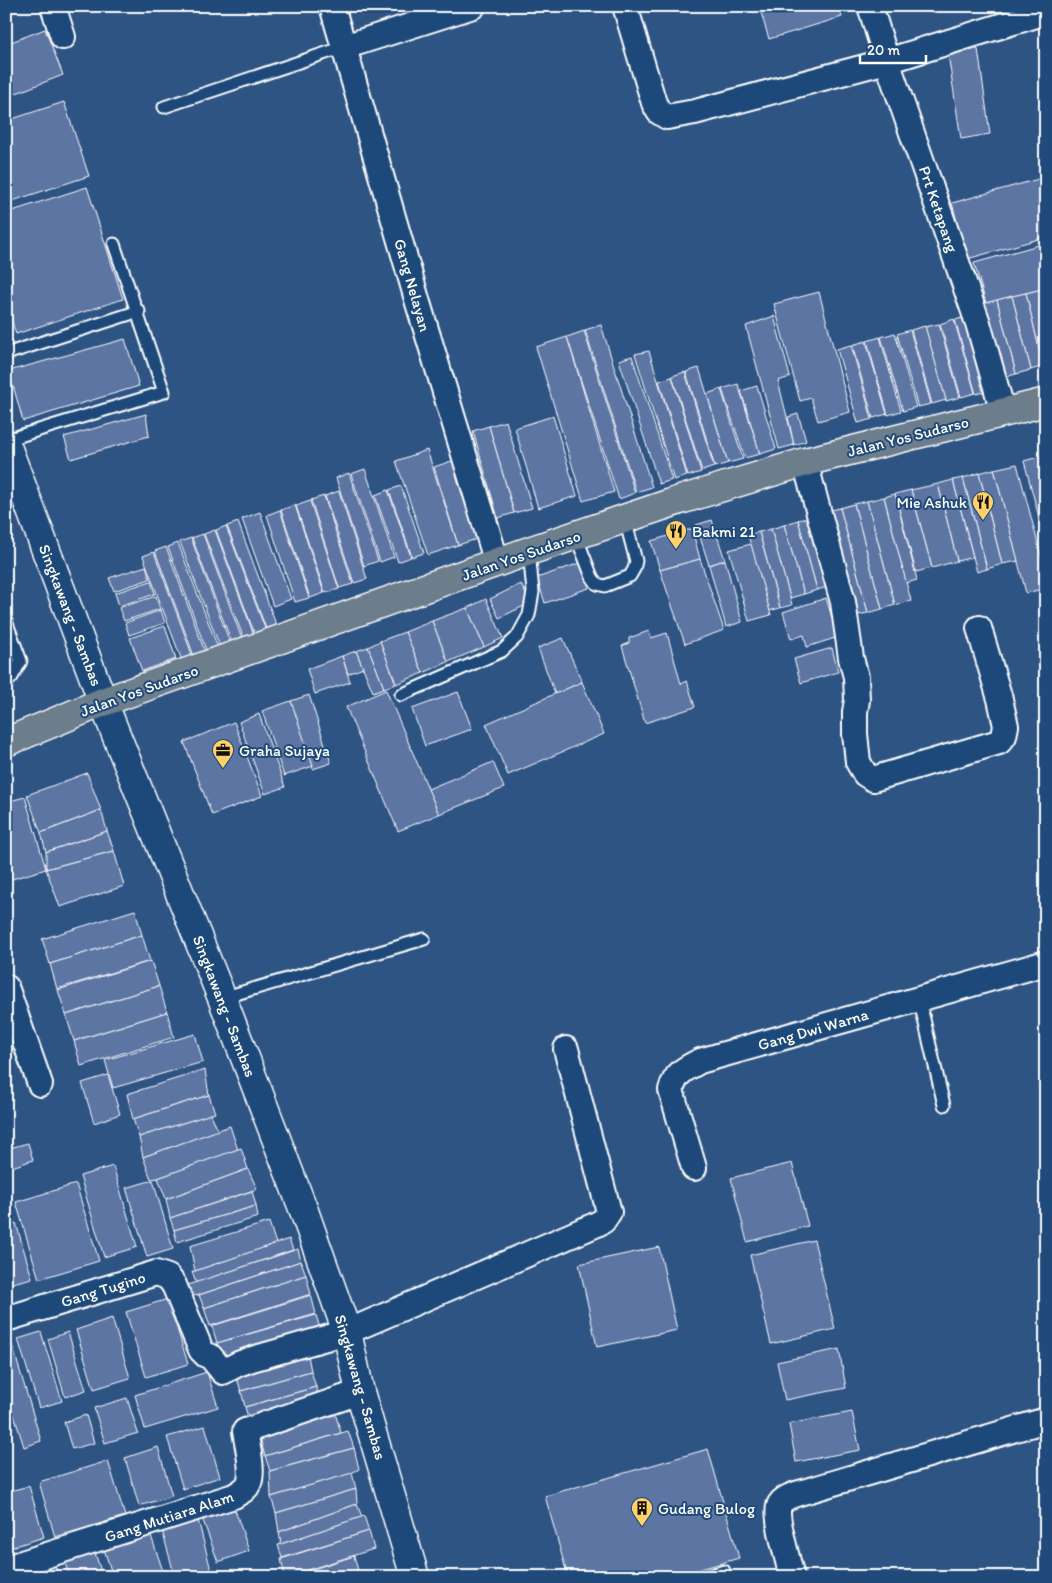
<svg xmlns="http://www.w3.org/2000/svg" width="1052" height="1583" viewBox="0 0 1052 1583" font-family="Itim,sans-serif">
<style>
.building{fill:#5c75a3;stroke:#fff}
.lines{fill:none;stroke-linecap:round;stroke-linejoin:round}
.lane-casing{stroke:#fff;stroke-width:15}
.street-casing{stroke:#fff;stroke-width:28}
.secondary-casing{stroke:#fff;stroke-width:31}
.primary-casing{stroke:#fff;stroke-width:31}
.lane{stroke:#1f4a7a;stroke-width:11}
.street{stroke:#1f4a7a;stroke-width:24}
.secondary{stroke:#1f4a7a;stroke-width:28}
.primary{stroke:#6c7d8c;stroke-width:28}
.labels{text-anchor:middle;stroke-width:4;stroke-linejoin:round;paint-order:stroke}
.street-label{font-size:16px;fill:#fff;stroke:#1f4a7a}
.poi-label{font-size:16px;fill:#fff;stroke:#1f4a7a;text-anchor:start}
</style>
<rect width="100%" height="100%" fill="#2e5484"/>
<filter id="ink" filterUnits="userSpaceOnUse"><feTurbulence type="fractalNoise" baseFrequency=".02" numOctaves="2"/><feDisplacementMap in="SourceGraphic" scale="10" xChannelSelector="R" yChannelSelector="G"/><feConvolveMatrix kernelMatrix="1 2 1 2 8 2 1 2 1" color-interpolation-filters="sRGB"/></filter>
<g filter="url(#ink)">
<g class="building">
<polygon points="759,6 839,6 842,17 769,39"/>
<polygon points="45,29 63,75 6,97 6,44"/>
<polygon points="978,49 990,134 961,139 948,54"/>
<polygon points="64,102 89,176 6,203 6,121"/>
<polygon points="1046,177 1046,237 967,259 952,203"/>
<polygon points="87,187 123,299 16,334 6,303 6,213"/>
<polygon points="1046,243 1046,288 986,303 974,263"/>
<polygon points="1046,288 1046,305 1042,289"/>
<polygon points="1042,289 1046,305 1046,366 1043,366 1026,293"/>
<polygon points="819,292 850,412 818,421 811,398 800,401 774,304"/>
<polygon points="1026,293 1043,366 1031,370 1012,296"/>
<polygon points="1012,296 1031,370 1016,374 997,300"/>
<polygon points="997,300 1016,374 1000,378 981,304"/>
<polygon points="774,316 790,377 778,381 794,445 779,449 746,326"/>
<polygon points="969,316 990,390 976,394 955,320"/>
<polygon points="954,319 975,393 961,397 940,324"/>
<polygon points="939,324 960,397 946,401 925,327"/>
<polygon points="601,325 652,487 636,492 585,330"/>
<polygon points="925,326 946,400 932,404 911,330"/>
<polygon points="910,330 931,404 918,407 897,334"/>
<polygon points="584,331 635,493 619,499 567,337"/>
<polygon points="895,333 916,407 903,411 881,337"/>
<polygon points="567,337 614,492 583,501 536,347"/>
<polygon points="880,337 901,411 888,415 867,341"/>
<polygon points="125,339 139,386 23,421 9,371"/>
<polygon points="866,341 887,414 873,418 852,345"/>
<polygon points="851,345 872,419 858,423 837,349"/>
<polygon points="649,351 687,476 674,480 635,354"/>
<polygon points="632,356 672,480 659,484 619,360"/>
<polygon points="699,368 728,463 715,467 686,372"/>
<polygon points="685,372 714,467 702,471 672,376"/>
<polygon points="672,377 701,472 688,476 659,381"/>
<polygon points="738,384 760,454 745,458 722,389"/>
<polygon points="757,386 776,449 760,454 741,391"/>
<polygon points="721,389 743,459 728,463 707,394"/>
<polygon points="146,414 149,436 71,459 64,437"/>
<polygon points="798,414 806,441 794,445 788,417"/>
<polygon points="553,416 577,496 538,508 515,428"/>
<polygon points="506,421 532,508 514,513 489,426"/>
<polygon points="489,426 514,513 498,518 473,431"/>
<polygon points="427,450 458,545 428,555 396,461"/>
<polygon points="1046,455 1046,524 1041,525 1024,461"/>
<polygon points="458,459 483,537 458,545 434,467"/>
<polygon points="1017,464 1046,574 1046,588 1026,593 994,469"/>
<polygon points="365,469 394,557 380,562 351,474"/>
<polygon points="994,469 1018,561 1002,564 979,473"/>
<polygon points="349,473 378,561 364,566 336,478"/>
<polygon points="979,473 1002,564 987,569 963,478"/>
<polygon points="963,478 987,569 977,572 953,480"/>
<polygon points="953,480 973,557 957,561 938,484"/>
<polygon points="938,484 957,561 932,568 911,490"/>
<polygon points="401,486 424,553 412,557 389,490"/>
<polygon points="388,490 411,557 398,562 375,495"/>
<polygon points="911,490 932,568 916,572 895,494"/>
<polygon points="339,491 367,579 354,583 325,496"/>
<polygon points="895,494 917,580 906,583 884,497"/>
<polygon points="324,496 353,584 339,588 311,500"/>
<polygon points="884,497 911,601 895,605 867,501"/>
<polygon points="310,501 339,589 325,593 296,506"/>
<polygon points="867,501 895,605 882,609 854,504"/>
<polygon points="854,504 882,609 868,613 840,508"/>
<polygon points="295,505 324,593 310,598 281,510"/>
<polygon points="840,508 868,613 853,616 823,512"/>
<polygon points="280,510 309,598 295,602 267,515"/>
<polygon points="260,512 291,599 273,606 242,519"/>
<polygon points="815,516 834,585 817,590 798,520"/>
<polygon points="712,520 725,560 709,565 696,525"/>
<polygon points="798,520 817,590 804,594 784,525"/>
<polygon points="238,522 277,627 267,631 227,526"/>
<polygon points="784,525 804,594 790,598 771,529"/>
<polygon points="226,526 266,631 255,635 216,530"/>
<polygon points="692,529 700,559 660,570 651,541"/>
<polygon points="771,529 792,605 780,608 759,532"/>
<polygon points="215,530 254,635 244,639 204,534"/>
<polygon points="759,532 780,608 769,611 748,535"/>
<polygon points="203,534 242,639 232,643 192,538"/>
<polygon points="191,538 230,643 220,647 180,542"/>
<polygon points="178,543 218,648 207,652 168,547"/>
<polygon points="751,544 771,615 749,621 729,550"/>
<polygon points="166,547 205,652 194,656 155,551"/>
<polygon points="154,552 193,657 182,661 143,556"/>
<polygon points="700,559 724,630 685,644 660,570"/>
<polygon points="725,560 742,622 726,627 709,565"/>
<polygon points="580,563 589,588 545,603 537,578"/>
<polygon points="146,566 150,579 114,591 109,578"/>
<polygon points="151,581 155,594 119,606 115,593"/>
<polygon points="521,584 530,603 499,618 490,599"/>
<polygon points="156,596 160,609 124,621 119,608"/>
<polygon points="826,598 838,637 807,647 804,635 791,639 783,612"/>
<polygon points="486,599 503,638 484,647 467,608"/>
<polygon points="467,608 484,647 448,662 432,621"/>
<polygon points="161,610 165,623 129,635 125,623"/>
<polygon points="432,621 448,662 423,673 405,632"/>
<polygon points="165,626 176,659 142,671 130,638"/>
<polygon points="649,631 651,638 667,633 681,684 687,681 695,707 645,723 622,646 629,643 629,638"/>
<polygon points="405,632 423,673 396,684 380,641"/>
<polygon points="563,638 582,682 555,694 538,648"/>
<polygon points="380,641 396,684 384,688 368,647"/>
<polygon points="368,647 384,688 373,692 356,651"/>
<polygon points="832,648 838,672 801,683 794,659"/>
<polygon points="356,651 363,668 348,674 342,656"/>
<polygon points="342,656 350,682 315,694 307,669"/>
<polygon points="582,682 604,734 508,775 486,724"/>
<polygon points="386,690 439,814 398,831 346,707"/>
<polygon points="458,692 472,729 425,746 412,709"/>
<polygon points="309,695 331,763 313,769 291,701"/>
<polygon points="291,701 313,766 284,776 262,711"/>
<polygon points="259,714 285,787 265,794 239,722"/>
<polygon points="234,722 262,796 212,815 184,742"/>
<polygon points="493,762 504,788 439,814 428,789"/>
<polygon points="87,773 101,810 41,833 27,795"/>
<polygon points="25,797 46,869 12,879 6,859 6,802"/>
<polygon points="101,810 107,831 46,852 41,833"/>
<polygon points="107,831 114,851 46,869 46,852"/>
<polygon points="114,851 124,886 60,907 46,869"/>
<polygon points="135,910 142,935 50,964 42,939"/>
<polygon points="142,935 150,961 57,989 50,964"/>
<polygon points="151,961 159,986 66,1015 58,990"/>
<polygon points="159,986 167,1012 74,1041 66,1015"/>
<polygon points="167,1012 174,1037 81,1066 74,1041"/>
<polygon points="195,1034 203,1062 113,1088 105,1060"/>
<polygon points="205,1070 209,1095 133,1119 127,1094"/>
<polygon points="108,1075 120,1114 94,1123 82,1083"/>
<polygon points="209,1095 215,1113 139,1137 133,1119"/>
<polygon points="211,1114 218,1131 143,1157 139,1137"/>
<polygon points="230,1126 238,1150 158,1178 151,1179 143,1157"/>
<polygon points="28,1143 33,1160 6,1169 6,1149"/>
<polygon points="241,1148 248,1169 166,1199 158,1178"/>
<polygon points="792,1163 808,1226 747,1242 731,1178"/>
<polygon points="113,1166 137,1247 104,1257 80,1176"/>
<polygon points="248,1169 257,1189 170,1218 166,1199"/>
<polygon points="153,1180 173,1249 147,1257 126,1188"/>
<polygon points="76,1184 99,1261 39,1279 16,1202"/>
<polygon points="252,1191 256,1206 174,1230 170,1218"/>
<polygon points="256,1206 258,1217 177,1242 174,1230"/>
<polygon points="269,1222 276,1244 195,1271 190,1246"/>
<polygon points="16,1223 32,1278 9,1284 6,1275 6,1226"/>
<polygon points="289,1239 293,1250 196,1283 192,1272"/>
<polygon points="814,1240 835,1329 771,1344 750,1255"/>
<polygon points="659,1247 677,1330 597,1347 579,1264"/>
<polygon points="298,1249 301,1261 199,1295 191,1296 188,1285"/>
<polygon points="301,1261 306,1275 204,1308 199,1295"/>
<polygon points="306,1275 311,1294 210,1326 204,1308"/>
<polygon points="311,1295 316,1314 217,1343 212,1326"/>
<polygon points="168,1299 188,1364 146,1377 126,1312"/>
<polygon points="316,1315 322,1336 223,1365 217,1343"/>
<polygon points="112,1318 130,1378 94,1389 76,1330"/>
<polygon points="41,1332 62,1401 39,1408 18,1339"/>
<polygon points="68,1332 86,1390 65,1397 48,1339"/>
<polygon points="11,1341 41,1441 24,1447 6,1389 6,1342"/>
<polygon points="839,1349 846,1388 785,1400 777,1362"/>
<polygon points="307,1350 311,1371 241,1391 235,1372"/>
<polygon points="311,1371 316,1387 245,1407 241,1391"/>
<polygon points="207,1372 218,1407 145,1429 135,1395"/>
<polygon points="316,1387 320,1402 250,1424 245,1407"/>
<polygon points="127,1398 138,1433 105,1443 94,1408"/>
<polygon points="333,1406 341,1433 265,1456 257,1428"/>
<polygon points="852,1412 860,1450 796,1462 789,1424"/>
<polygon points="86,1415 94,1443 72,1449 64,1422"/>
<polygon points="205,1426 220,1477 183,1489 167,1437"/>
<polygon points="348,1431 354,1448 270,1471 265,1456"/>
<polygon points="158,1447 172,1496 139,1506 125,1458"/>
<polygon points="354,1448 359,1469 348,1475 271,1497 270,1471"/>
<polygon points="708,1449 739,1558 673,1577 568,1577 545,1496"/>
<polygon points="108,1461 125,1516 55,1537 39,1482"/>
<polygon points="352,1473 356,1489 276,1513 271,1497"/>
<polygon points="29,1486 44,1537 12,1547 6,1528 6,1492"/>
<polygon points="356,1489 357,1504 279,1532 276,1513"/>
<polygon points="232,1501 249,1551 218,1562 200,1512"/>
<polygon points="357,1504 362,1517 281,1544 279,1532"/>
<polygon points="364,1516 369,1531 282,1558 278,1545"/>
<polygon points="198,1520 211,1570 187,1577 175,1577 162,1530"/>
<polygon points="369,1531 374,1549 285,1577 281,1559"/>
<polygon points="150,1533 165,1577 113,1577 104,1549"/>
<polygon points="6,1536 12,1556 6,1558"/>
<polygon points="93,1547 103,1577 70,1577 63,1558"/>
<polygon points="354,1556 359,1574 351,1577 288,1577"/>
<polygon points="55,1566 59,1577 24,1577"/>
</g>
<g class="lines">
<g class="lane-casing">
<g id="lane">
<polyline points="164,107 344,47"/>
<polyline points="6,354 139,311"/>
<polyline points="6,440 164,392 114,244"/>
<polyline points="576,536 592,577 597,584 605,586 630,576 634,569 636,561 625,519"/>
<polyline points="6,621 21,661 12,677 6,683"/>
<polyline points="401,695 502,651 517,637 529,615 533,592 529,551"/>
<polyline points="222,998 424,939"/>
<polyline points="919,998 944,1105"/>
<polyline points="705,1577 724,1571"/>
</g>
</g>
<g class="street-casing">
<g id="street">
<polyline points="53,6 63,37"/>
<polyline points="332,6 418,303 497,563"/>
<polyline points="625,6 654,103 659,112 667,117 695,112 887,61 1046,12"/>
<polyline points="870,6 887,61 978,323 1003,412"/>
<polyline points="344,47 473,6"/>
<polyline points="805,462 843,602 851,658 856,677 857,700 855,712 855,734 858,762 865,774 873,779 999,742 1004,736 1006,726 1000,699 979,628"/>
<polyline points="6,987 40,1084"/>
<path d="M694,1168L671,1090C676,1072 685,1069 700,1061L1046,963"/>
<polyline points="6,1319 156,1273 168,1277 174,1285 201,1350 206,1355 210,1356 223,1372 238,1364 252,1359 347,1332 595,1225 603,1221 609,1212 566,1049"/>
<path d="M6,1568L234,1496C240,1492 246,1490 249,1483C254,1471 247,1444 245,1431L360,1392"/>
<path d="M792,1577C789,1564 775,1517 779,1506C782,1496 801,1493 810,1490L1046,1420"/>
</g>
</g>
<g class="secondary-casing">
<polyline id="secondary" points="6,444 103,702 222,998 304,1211 347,1332 360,1392 415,1577"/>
</g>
<g class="primary-casing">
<polyline id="primary" points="6,742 103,702 529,551 680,500 805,462 1046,402"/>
</g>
<use href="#lane" class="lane"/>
<use href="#street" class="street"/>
<use href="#secondary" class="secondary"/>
<use href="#primary" class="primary"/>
</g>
</g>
<defs>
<g id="restaurant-pin" transform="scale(1.125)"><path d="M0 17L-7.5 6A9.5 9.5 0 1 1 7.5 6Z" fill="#ffd166" stroke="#1f4a7a"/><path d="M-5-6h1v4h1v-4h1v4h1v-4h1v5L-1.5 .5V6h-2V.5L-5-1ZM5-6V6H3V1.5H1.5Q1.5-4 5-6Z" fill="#111"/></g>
<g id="office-pin" transform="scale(1.125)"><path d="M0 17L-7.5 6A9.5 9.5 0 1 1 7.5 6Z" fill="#ffd166" stroke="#1f4a7a"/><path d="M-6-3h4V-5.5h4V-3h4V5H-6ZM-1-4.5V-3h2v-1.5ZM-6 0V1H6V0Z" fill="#111"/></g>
<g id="building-pin" transform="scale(1.125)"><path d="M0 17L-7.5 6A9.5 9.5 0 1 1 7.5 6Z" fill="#ffd166" stroke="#1f4a7a"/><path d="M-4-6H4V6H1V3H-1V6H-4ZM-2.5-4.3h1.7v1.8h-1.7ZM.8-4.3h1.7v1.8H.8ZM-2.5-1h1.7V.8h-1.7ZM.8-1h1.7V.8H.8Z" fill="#111"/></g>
</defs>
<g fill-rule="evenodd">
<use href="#restaurant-pin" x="983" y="502"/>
<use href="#restaurant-pin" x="676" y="531"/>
<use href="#office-pin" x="223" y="750"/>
<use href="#building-pin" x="642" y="1508"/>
</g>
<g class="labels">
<g class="street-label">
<text transform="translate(939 209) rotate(71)" y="6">Prt Ketapang</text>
<text transform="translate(413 285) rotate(74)" y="6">Gang Nelayan</text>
<text transform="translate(908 436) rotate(-14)" y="6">Jalan Yos Sudarso</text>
<text transform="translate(521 555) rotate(-19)" y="6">Jalan Yos Sudarso</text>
<text transform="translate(71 615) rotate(69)" y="6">Singkawang - Sambas</text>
<text transform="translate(139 690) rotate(-20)" y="6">Jalan Yos Sudarso</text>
<text transform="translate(225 1006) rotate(69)" y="6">Singkawang - Sambas</text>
<text transform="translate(813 1029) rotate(-16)" y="6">Gang Dwi Warna</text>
<text transform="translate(103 1289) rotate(-17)" y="6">Gang Tugino</text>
<text transform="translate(361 1387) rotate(74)" y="6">Singkawang - Sambas</text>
<text transform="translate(169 1516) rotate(-18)" y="6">Gang Mutiara Alam</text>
</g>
<g class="poi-label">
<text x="967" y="508" text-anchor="end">Mie Ashuk</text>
<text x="692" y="537">Bakmi 21</text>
<text x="239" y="756">Graha Sujaya</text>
<text x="658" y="1514">Gudang Bulog</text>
</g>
</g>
<rect width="1052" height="1583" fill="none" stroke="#1f4a7a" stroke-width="25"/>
<rect x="12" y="12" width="1027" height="1558" fill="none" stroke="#fff" stroke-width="2" filter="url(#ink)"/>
<path d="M860 55v8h66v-8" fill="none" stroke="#ffffff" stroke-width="2.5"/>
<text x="867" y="55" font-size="15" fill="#ffffff" stroke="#1f4a7a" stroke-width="4" paint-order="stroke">20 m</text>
</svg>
